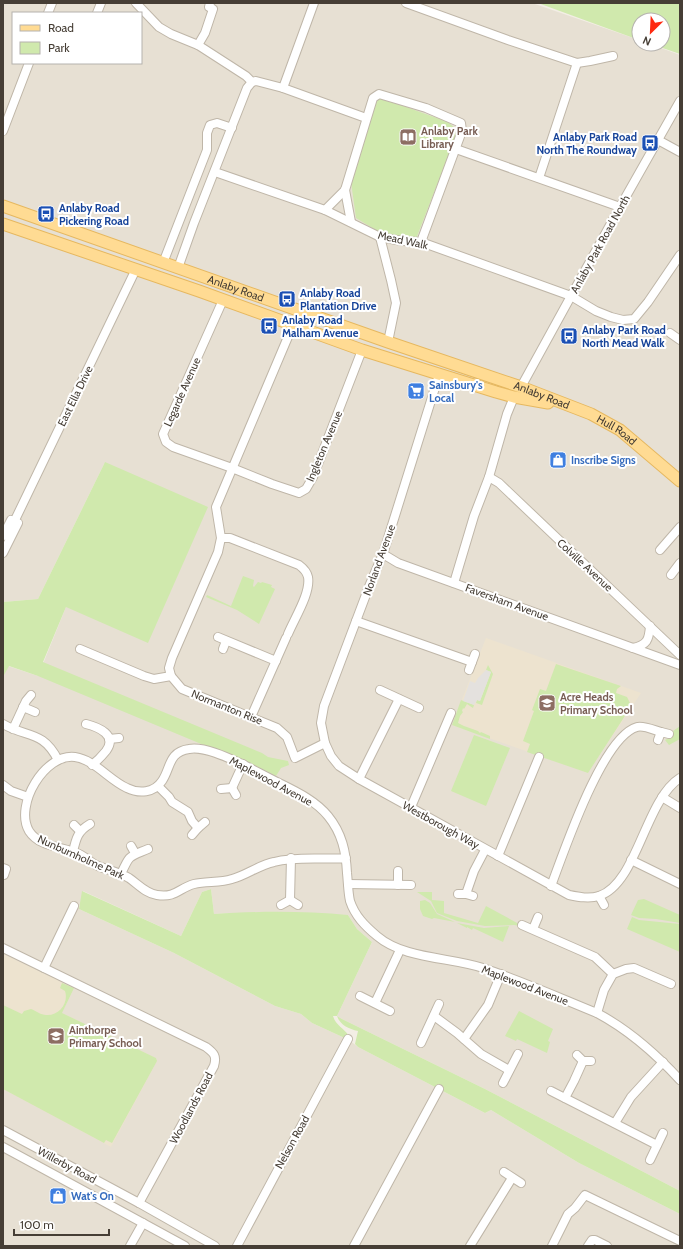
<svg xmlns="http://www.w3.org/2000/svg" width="683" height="1249" viewBox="0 0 683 1249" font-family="Cabin,sans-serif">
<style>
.residential{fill:#e7e0d3;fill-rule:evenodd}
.education{fill:#ede3cf}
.green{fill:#d0e9ad}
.parking{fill:#e4e1de}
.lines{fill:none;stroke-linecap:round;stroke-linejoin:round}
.minor-casing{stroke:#bfb6a8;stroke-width:10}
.major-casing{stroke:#e6b860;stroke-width:13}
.minor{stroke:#fff;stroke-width:8}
.major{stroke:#ffdb93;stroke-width:11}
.labels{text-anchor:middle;stroke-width:4;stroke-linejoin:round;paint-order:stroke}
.education-label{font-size:11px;font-weight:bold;fill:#785e54;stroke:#fff;text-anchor:start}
.transit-label{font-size:11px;font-weight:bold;fill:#164399;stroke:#fff;text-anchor:start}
.street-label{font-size:11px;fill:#463e35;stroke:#fff}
.shop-label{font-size:11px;font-weight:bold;fill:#366cbe;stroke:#fff;text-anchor:start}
</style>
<rect width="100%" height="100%" fill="#f3eee5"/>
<path class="residential" d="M3,3H532L639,40V44H650L680,55V1191L485,1089L342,1019L337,1016L372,942L357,929L348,915L230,913L214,914L211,889L202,892L181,936L83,891L79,909L174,953L275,1006L301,1014L312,1023L349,1040L358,1047L485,1113L491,1110L579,1163L680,1214V1246H3V677L8,666L38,676L66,607L105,462L38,599L3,602ZM13,13H141V63H13Z"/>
<g class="education">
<polygon points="486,638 641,693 588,773 452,725"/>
<polygon points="3,954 74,988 62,1013 156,1058 157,1061 111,1147 3,1089"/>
</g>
<g class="green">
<polygon points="538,3 680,3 680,54 651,44 663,44 663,20 639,20 639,40"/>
<polygon points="381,98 448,122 455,128 456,136 416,239 387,235 379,232 356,218 351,182 374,100"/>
<polygon points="105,462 208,507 148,643 66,607 43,662 262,753 268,757 288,761 289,765 281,768 276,776 246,761 206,746 38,676 9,666 3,677 3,602 38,599"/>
<polygon points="243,576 254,580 253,586 254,587 258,582 261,583 262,582 272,585 271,587 275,589 259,624 237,610 206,597 207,595 231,606"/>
<polygon points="556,664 621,686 617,689 616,693 627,697 631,705 632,705 588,773 527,752 530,744 523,741 534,711 532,710 540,689 546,691"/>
<polygon points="488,665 493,674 482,705 476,703 477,700 480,701 491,672 486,670"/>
<polygon points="461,700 474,705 473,708 467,704 464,709 463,708 462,711 463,712 460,716 458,723 464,726 478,731 480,733 481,732 490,736 490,739 452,725"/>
<polygon points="680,726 680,739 669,745 665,740 669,738 673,731"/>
<polygon points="474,735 510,748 486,806 451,791"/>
<path d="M211,889L214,914C257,911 306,911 348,915L357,929L372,942L337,1016L342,1019L485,1089L680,1191V1214L579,1163L491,1110L485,1113L358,1047L355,1044L358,1031C349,1029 340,1025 337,1016H333C336,1026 344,1028 349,1036V1040L312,1023L301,1014L275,1006L174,953L79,909L82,891L181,936L202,892Z"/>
<polygon points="417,892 432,892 432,900 444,901 444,913 478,923 486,906 519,924 519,926 514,925 485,926 457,921 437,913 431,901"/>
<polygon points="644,899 680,915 680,923 656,919 639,918 631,915 638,900"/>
<polygon points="425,900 430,903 437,914 455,922 434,918 432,919 423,916 420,909 420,901"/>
<polygon points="632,917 639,920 680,924 680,952 627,929"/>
<polygon points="457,923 484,928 509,926 503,942 473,928 472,930 467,927 467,928"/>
<path d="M62,983L74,988L62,1013L156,1058L157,1061L112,1143L106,1140L104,1143L3,1089V1005L22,1014L24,1011L31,1009C36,1011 41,1015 46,1015C59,1016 69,1003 65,991L60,988Z"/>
<polygon points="519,1011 553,1029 548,1041 550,1042 547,1053 517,1039 516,1041 505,1036"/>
</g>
<polygon class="parking" points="486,670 491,672 480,701 477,700 474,705 463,701 470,681 475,683 478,678"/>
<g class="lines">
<g class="minor-casing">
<g id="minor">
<polyline points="136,3 159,27 171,34 198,45 246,76 252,82 256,81 283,88 366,118"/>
<polyline points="406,3 508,40 577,63 590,61 613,56"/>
<polyline points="48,13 52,3"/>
<polyline points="97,13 101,3"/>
<polyline points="198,45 205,33 213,9 209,7 210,3"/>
<polyline points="283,88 314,3"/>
<polyline points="3,131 29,63"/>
<polyline points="658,140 680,152"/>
<polyline points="456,149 620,207"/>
<polyline points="215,172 325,210 380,237 402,241 421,242 571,296 596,311 611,317 623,320 634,319 648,302 680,255"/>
<polyline points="539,178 577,63"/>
<polyline points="345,190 351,222"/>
<polyline points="325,210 345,190 373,98 379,94 426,108 461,123 462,131 421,242"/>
<polyline points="380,237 391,280 396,303 388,342"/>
<polyline points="163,263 207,150 207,133 210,125 217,123 232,128"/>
<polyline points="178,268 194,223 247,88 252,82"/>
<polyline points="223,300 163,434 166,442 173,447 232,468 272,484 299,493 306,489 313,477 362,350"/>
<polyline points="670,333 680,340"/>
<polyline points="521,387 620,207 680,101"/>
<polyline points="489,477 499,483 680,655"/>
<polyline points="14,522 136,269"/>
<polyline points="3,536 11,520 18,523 3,553"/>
<path d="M221,538H230L299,565C303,568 307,572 308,577C311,593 294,619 288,634"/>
<polyline points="660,550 680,527"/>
<polyline points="383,554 398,563 680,665"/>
<polyline points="671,575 680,563"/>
<polyline points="454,583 474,516 489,477 507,414 514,397"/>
<polyline points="356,621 472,662"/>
<polyline points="218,637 276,661"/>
<path d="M633,648C647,645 649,640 650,626"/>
<path d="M80,649L144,676L154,679L171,676L182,689L277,728L287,737L295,758L325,743L331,756L339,766L359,779L569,895C579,897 589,899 599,896C637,884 645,800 680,778"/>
<polyline points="223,649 226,641"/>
<polyline points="469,670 475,654"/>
<polyline points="171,676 169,668 172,658 218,552 221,538 216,507 293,325"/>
<polyline points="380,690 419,708"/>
<polyline points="23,707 35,712"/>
<polyline points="251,717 286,638"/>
<path d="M3,724C27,738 43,730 58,760"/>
<path d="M86,724C98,727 118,735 106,751C102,756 97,761 92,765"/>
<polyline points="13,729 26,701 31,695"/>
<polyline points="109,739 119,738"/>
<polyline points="658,740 661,732 669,734"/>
<polyline points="325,743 321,723 324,706 370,584 383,554 439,375"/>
<polyline points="359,779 399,699"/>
<polyline points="3,785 11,791 28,797"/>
<polyline points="158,786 169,797 172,802 188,812 192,821 198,828"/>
<polyline points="232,788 243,764"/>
<polyline points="221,789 232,788 236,795"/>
<polyline points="662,797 680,808"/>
<polyline points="411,807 451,713"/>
<polyline points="74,825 80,831"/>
<polyline points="192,835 198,828 205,822"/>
<polyline points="131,846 135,853"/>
<path d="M73,852C76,838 78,831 90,824"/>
<polyline points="498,856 539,757"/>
<path d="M346,858C322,860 297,856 274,862C259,865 247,875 232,879C220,883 206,881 194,884C179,888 176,898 157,895C145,893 138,884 129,878C119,872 108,870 98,866C91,863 86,857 79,854C63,846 40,848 29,831C14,805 45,753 75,757C95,760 109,780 127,788C139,794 154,793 162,781C171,768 168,752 189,749C204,746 229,758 242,764C254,770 265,776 277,782C295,791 315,800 328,816C342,833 346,852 347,873C348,882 348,892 350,901C355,916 365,926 377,936C404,959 449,957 483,968C522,981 560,998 597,1013C629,1030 656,1054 680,1080"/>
<polyline points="631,860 680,884"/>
<polyline points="3,868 6,869 4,875"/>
<path d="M121,874C130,854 129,857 148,849"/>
<polyline points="348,884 411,885"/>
<polyline points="398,885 398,871"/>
<path d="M551,886C564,852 602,737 637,727C643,725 654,730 661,732"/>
<polyline points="458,894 466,894 473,896"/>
<polyline points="466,894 474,871 485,850"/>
<polyline points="599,896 604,905"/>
<polyline points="290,900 291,858"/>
<polyline points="281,905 290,900 298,905"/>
<polyline points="522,925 595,957 613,974"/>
<polyline points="533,929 538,917"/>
<path d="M3,948L206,1047C214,1053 217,1056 214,1066L139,1203"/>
<polyline points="44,968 74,906"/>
<polyline points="360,996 390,1011"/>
<polyline points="375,1003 400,950"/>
<polyline points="597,1013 604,990 613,974 626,969 634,968 671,984"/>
<polyline points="434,1016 457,1033 481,1054 509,1070"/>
<polyline points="464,1039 488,1005 501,974"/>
<polyline points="421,1043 439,1004"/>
<polyline points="577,1055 583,1061 591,1061"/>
<polyline points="503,1083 518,1054"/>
<polyline points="551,1091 657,1145"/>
<polyline points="565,1098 574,1081 583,1061"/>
<polyline points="615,1123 631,1097 663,1062"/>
<polyline points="3,1130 139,1203 215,1246"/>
<polyline points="3,1147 86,1192 185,1246"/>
<polyline points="650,1160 663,1133"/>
<polyline points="504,1172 521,1183"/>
<polyline points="130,1246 143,1223"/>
<polyline points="237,1246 348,1039"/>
<polyline points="354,1246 439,1089"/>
<polyline points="470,1246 512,1178"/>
<polyline points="552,1246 568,1214 575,1208 585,1195 680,1241"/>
<polyline points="588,1246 592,1240 595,1240 607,1246"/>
</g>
</g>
<g class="major-casing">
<g id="major">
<path id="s1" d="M3,206L388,342L521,387L591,414L620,430L680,481"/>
<polyline points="3,224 199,291 362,350 496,392 514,397 548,403"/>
</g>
</g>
<use href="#minor" class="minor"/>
<use href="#major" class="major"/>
</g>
<defs>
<g id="library-square" transform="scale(0.9)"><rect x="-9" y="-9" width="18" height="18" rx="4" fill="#8d6e63" stroke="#fff"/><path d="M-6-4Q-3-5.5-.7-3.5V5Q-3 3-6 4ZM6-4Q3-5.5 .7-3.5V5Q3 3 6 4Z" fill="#fff"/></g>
<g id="bus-square" transform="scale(0.9)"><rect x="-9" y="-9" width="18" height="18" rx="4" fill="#1a4fb4" stroke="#fff"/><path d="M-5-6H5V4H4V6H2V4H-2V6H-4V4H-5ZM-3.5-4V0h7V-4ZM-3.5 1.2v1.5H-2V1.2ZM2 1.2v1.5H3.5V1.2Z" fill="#fff"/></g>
<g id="supermarket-square" transform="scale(0.9)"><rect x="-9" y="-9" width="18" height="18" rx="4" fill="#3f7fe0" stroke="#fff"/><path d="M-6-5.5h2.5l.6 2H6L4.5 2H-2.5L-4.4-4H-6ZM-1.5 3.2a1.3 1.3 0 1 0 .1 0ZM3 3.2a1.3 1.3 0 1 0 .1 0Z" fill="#fff"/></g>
<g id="shop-square" transform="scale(0.9)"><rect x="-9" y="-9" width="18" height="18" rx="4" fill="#3f7fe0" stroke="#fff"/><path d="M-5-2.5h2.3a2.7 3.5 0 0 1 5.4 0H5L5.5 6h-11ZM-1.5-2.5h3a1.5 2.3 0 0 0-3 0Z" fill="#fff"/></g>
<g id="school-square" transform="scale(0.9)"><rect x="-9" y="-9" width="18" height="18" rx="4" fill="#8d6e63" stroke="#fff"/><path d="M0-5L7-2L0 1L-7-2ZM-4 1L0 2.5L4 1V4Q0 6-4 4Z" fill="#fff"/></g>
</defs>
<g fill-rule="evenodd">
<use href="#library-square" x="408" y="137"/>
<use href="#bus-square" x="650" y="143"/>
<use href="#bus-square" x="46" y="214"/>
<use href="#bus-square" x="287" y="299"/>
<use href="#bus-square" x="269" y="326"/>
<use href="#bus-square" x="569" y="336"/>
<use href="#supermarket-square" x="416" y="391"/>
<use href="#shop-square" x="558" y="460"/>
<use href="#school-square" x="547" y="703"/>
<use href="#school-square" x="56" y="1036"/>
<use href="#shop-square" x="58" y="1196"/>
</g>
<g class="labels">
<g class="education-label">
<text x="421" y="135">Anlaby Park<tspan x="421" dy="13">Library</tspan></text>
<text x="560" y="701">Acre Heads<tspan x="560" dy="13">Primary School</tspan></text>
<text x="69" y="1034">Ainthorpe<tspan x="69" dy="13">Primary School</tspan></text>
</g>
<g class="transit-label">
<text x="637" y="141" text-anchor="end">Anlaby Park Road<tspan x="637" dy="13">North The Roundway</tspan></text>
<text x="59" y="212">Anlaby Road<tspan x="59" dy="13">Pickering Road</tspan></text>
<text x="300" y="297">Anlaby Road<tspan x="300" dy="13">Plantation Drive</tspan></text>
<text x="282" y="324">Anlaby Road<tspan x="282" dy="13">Malham Avenue</tspan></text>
<text x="582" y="334">Anlaby Park Road<tspan x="582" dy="13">North Mead Walk</tspan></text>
</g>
<g class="street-label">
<text transform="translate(403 240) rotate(12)" y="4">Mead Walk</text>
<text transform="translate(600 244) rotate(-61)" y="4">Anlaby Park Road North</text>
<text dy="4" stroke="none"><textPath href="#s1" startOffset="247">Anlaby Road</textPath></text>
<text transform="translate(182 392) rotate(-66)" y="4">Legarde Avenue</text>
<text dy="4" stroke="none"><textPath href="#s1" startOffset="571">Anlaby Road</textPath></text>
<text transform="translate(75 396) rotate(-64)" y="4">East Ella Drive</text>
<text dy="4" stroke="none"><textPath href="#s1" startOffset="654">Hull Road</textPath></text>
<text transform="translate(324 446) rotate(-67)" y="4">Ingleton Avenue</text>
<text transform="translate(379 560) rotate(-70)" y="4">Norland Avenue</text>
<text transform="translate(585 565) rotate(43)" y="4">Colville Avenue</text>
<text transform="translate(507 602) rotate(20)" y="4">Faversham Avenue</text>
<text transform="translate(227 707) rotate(22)" y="4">Normanton Rise</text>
<text transform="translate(271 781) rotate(28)" y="4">Maplewood Avenue</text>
<text transform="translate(441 825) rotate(29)" y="4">Westborough Way</text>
<text transform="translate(81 857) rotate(24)" y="4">Nunburnholme Park</text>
<text transform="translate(525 985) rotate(21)" y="4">Maplewood Avenue</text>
<text transform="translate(191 1108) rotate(-62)" y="4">Woodlands Road</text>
<text transform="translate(292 1142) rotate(-61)" y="4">Nelson Road</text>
<text transform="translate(67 1165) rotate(28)" y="4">Willerby Road</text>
</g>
<g class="shop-label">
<text x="429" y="389">Sainsbury's<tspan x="429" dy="13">Local</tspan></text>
<text x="571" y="464">Inscribe Signs</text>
<text x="71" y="1200">Wat's On</text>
</g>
</g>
<rect width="683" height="1249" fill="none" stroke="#463e35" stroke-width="8"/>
<rect x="12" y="12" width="130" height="52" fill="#ffffff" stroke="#b5b2ae"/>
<rect x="20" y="25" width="20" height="6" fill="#ffdb93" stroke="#b5b2ae"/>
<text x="48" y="32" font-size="12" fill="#463e35">Road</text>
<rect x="20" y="42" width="20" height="12" fill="#d0e9ad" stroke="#b5b2ae"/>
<text x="48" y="52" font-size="12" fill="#463e35">Park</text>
<g transform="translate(651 32) rotate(204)"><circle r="19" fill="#ffffff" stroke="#b5b2ae"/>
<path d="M0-3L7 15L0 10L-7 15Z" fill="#fe2a11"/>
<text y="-6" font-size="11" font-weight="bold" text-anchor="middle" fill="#463e35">N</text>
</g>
<path d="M14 1229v6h95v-6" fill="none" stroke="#463e35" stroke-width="2"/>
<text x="20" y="1229" font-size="12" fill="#463e35" stroke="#ffffff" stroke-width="3" paint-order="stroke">100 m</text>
</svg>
